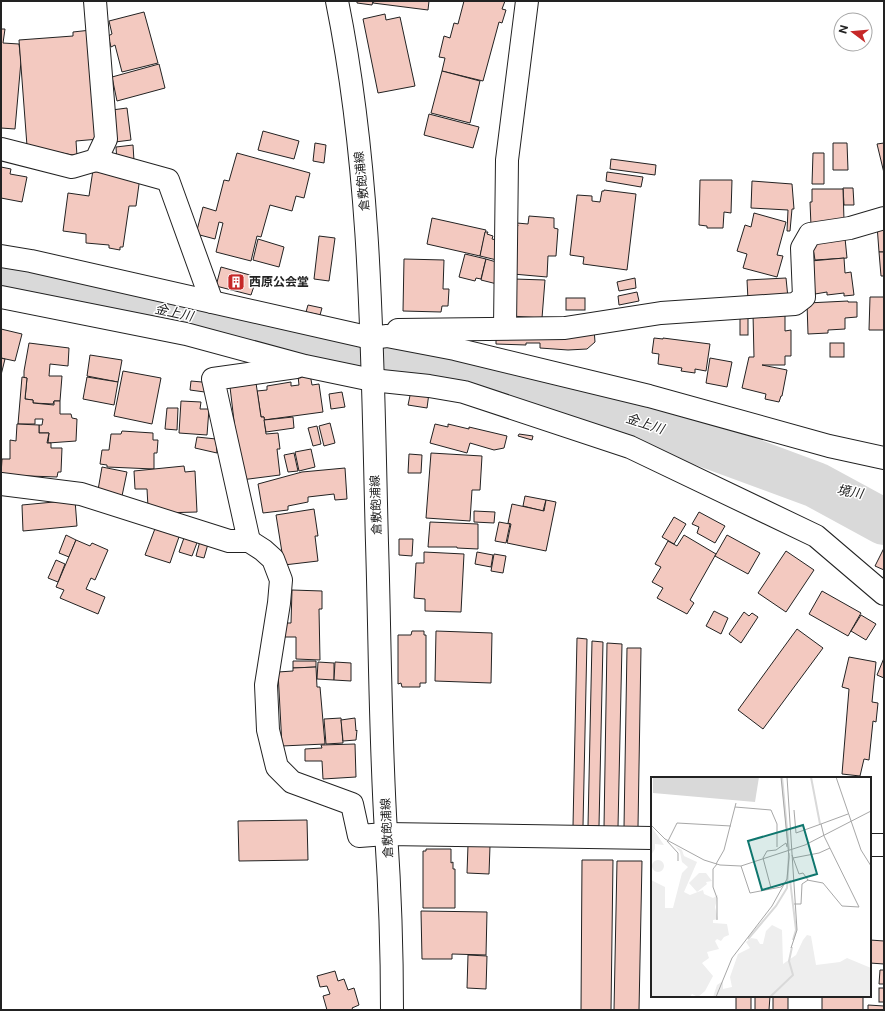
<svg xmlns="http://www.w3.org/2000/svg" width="885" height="1011" viewBox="0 0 885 1011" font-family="'Public Sans','Noto Sans JP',sans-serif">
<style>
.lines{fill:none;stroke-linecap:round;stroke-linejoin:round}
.river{stroke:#d9d9d9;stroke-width:46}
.building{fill:#f3c9c0;stroke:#222}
.street-casing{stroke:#222;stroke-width:24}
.primary-casing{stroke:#222;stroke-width:24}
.street{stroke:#fff;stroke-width:22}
.primary{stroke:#fff;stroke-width:22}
.labels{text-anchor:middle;stroke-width:3;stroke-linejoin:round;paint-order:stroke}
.street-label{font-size:12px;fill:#222;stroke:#fff}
.poi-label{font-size:12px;font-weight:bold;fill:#222;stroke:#fff;text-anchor:start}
.water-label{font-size:13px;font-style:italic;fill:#222;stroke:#fff}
.inset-river{fill:none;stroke:#d9d9d9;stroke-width:2}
.inset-road{fill:none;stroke:#a7a7a7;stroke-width:1}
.view{fill:#0f766e;fill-opacity:0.15;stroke:#0f766e;stroke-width:2}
.inset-edge{fill:none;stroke:#222;stroke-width:2}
</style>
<rect width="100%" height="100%" fill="#fff"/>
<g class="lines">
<g class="river">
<polyline points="1,277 185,313 344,356"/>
<polyline points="393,363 456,373 557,398 645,422 816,485 884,522"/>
</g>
</g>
<g class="building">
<polygon points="357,1 373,1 372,5 357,3"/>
<polygon points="374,1 429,1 428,10 373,3"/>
<polygon points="464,1 505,1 502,9 506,10 502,23 499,22 483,81 442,71 445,58 439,57 444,36 450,38 454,23 458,24"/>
<polygon points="144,12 158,63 122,72 115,45 111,47 108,36 112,34 109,21"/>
<polygon points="385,14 386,20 400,17 415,86 378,93 363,19"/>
<polygon points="1,29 5,29 3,43 19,44 21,61 15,129 1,128"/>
<polygon points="91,30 99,139 76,141 77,156 27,146 19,40 73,36 73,32"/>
<polygon points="159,64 165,88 117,101 112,77"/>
<polygon points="442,71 480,81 470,123 431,113"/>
<polygon points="127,108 131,140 115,142 112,110"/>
<polygon points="429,114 479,127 473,148 424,135"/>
<polygon points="263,131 299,141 294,159 258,150"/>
<polygon points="315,143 326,145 324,163 313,161"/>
<polygon points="833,143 847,143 848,170 833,170"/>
<polygon points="884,143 884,173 877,144"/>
<polygon points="133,145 134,161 117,162 116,147"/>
<polygon points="237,153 310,173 304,198 296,196 292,211 270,205 261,237 257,236 251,261 216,252 223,223 219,222 215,239 196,234 203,207 216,211 224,180 229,181"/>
<polygon points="813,153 824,153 824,184 812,184"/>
<polygon points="611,159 656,165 655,175 610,169"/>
<polygon points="1,167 11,169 10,174 27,177 22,202 1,198"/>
<polygon points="93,170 140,177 136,206 129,206 123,247 120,247 120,250 109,248 109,245 86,243 86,234 63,231 68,193 89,196"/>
<polygon points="607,172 643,177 641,187 606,181"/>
<polygon points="700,180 732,180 731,213 724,212 723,228 707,228 707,226 699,225"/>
<polygon points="752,181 792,184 794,209 792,209 790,231 787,231 788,210 751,208"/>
<polygon points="843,188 853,188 854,205 844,205"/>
<polygon points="812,189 843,189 844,220 811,226 810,202 812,202"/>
<polygon points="604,190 636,194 627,270 583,264 584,257 570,255 577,195 592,196 592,201 600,202 602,191 604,191"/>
<polygon points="754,213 786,222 777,255 783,256 777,277 743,268 747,254 737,251 745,225 751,227"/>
<polygon points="529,216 554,218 554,228 558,229 556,256 548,256 547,277 513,274 515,226 518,226 517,223 528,224"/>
<polygon points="432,218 486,230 480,256 427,244"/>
<polygon points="884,224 884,252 879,252 877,225"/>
<polygon points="485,232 488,232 487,234 493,236 492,239 501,241 501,261 480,256"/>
<polygon points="319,236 335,238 329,281 314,279"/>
<polygon points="845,238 847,258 815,260 812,242"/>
<polygon points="258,239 284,247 279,267 253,260"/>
<polygon points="879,252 884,252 884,276 881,276"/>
<polygon points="465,254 486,259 481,279 476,278 475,281 459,277"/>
<polygon points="844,258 845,273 851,272 854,295 844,296 844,293 827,295 827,292 815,294 811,261"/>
<polygon points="404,259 444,260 443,289 449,289 448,306 442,306 441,312 403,311"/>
<polygon points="486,259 503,264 497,284 481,280"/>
<polygon points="221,267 257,277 251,295 216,286"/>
<polygon points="635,278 636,288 619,291 617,282"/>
<polygon points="786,278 788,298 748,300 747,280"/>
<polygon points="514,279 545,280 542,318 511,316"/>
<polygon points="637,292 639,301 619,305 618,296"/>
<polygon points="870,297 884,297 884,330 869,330"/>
<rect x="566" y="298" width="19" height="12"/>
<polygon points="848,301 848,302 857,302 857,317 845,318 845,329 828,330 828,333 808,334 807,303"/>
<polygon points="308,305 322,308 320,315 306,312"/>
<polygon points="753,314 785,314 785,331 791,330 791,356 785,356 785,365 762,365 787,370 782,396 781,396 779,402 765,399 766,394 742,388 749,357 754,357"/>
<rect x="740" y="316" width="8" height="19"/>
<polygon points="1,329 22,334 15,361 1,358"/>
<polygon points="594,329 595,342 587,349 568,350 540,348 540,343 526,343 526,345 496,344 496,333"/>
<polygon points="654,338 663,339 663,338 710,344 706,371 695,369 695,373 681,371 682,368 658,364 659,354 652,353"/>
<polygon points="29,343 69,348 68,366 50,364 49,376 62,376 60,401 54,401 53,404 33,403 33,400 25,399 27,378 24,378 24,371"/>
<rect x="830" y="343" width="14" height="14"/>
<polygon points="90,355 122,360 118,382 87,376"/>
<polygon points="1,358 5,359 1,375"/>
<polygon points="710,358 732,362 727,387 706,383"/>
<polygon points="123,371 161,378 152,424 114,416"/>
<polygon points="310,374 312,385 319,384 323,412 264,420 264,417 261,417 257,391 267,390 267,386 291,382 291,386 299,385 298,376"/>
<polygon points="22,377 27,378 25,399 33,400 33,403 54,405 54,401 60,401 60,414 71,414 72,418 77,419 76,441 48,443 49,433 39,433 39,425 42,425 43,419 35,419 35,424 18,424"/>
<polygon points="87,377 118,382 114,405 83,399"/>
<polygon points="191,381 213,383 212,393 190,390"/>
<polygon points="256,383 261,417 264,417 266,434 278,433 280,449 277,449 280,475 241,480 230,387"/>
<polygon points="411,391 429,393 427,408 408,405"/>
<polygon points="342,392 345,407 331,409 329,394"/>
<polygon points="181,401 201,402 200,409 209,409 207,435 179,433"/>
<polygon points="167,408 178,408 177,430 165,429"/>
<polygon points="293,417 294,428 266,432 264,420"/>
<polygon points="330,423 335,443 324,446 319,426"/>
<polygon points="17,424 39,425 39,433 49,433 47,443 51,443 51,448 62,448 61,472 58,472 57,477 1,475 2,459 10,459 10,440 16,441"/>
<polygon points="435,424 448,427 448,424 469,429 469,427 507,436 504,448 494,450 470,443 467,453 430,443"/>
<polygon points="317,426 321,444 313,446 308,428"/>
<polygon points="122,431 153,433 153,440 158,440 157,453 154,453 154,469 107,467 107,465 100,464 102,450 109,450 111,434 121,434"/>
<polygon points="519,434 533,436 532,440 518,436"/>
<polygon points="197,437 216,439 217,453 195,448"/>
<polygon points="311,449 315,467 299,471 295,452"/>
<polygon points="294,453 298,471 288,472 284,455"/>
<polygon points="431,453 482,456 480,490 472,490 470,521 426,518"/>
<polygon points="409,454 422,455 421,473 408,473"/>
<polygon points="184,466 185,472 195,471 197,512 161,513 148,507 147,489 135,489 134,471"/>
<polygon points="102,467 127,472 122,496 98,490"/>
<polygon points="345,468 347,499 335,500 334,494 308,497 308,502 288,506 288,510 263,513 258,484 302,472"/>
<polygon points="525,496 546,500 543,511 523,506"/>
<polygon points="75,500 77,526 23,531 22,505"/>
<polygon points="546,500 556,502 546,551 507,543 511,524 508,523 512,504 544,511"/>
<polygon points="314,509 318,536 315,536 318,561 284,565 276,515"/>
<polygon points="474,511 495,512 494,523 474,522"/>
<polygon points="699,512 725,526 715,543 697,533 699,527 692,524"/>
<polygon points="674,517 686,524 674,544 662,537"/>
<polygon points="430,522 478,524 478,549 457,548 457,547 428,547"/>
<polygon points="499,522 510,524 506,543 495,541"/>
<polygon points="156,526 180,534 170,563 145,555"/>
<polygon points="66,535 76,540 69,557 59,553"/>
<polygon points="185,535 198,540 192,556 179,552"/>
<polygon points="684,535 716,554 690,600 694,603 687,614 657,598 663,588 652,582 661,567 655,564 668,541 677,546"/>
<polygon points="727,535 760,553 748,574 715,556"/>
<polygon points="399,539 413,539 412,556 399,555"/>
<polygon points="76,540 90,546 92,543 108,550 95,580 91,578 86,589 105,597 98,614 60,598 64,590 56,587"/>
<polygon points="200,541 208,544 204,558 196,556"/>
<polygon points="884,548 884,570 875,566"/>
<polygon points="786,551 814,570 786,612 758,593"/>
<polygon points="424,552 464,554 461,612 425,611 425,599 414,598 416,563 424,563"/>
<polygon points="477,552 493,555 491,567 475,564"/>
<polygon points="494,554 506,556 503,573 491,571"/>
<polygon points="56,560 65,564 58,582 48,578"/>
<polygon points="292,590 322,591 322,609 319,609 320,660 296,659 296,637 283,637 284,623 291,623"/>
<polygon points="822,591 861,613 848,636 809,614"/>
<polygon points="714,611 728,618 721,634 706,626"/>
<polygon points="744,612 749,616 752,613 758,617 741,643 729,634"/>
<polygon points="861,615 876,624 866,640 851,631"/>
<polygon points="797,629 823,648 763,729 738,710"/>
<polygon points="412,631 424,631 424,635 426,635 426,683 420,683 420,687 402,687 401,683 398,684 398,635 411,635"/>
<polygon points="436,631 492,633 491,683 435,681"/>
<polygon points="577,638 587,639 583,826 573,826"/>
<polygon points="592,641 603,642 599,826 588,826"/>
<polygon points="607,643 622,644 618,827 604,827"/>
<polygon points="627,648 641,648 638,827 624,827"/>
<polygon points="849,657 876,662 872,702 878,703 876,722 873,721 869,760 864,759 860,776 842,774 849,689 842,687"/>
<polygon points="884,658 884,678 877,675"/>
<polygon points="293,661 316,661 316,667 293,668"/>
<polygon points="318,662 334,663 334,680 317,679"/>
<polygon points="335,662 351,663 351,681 334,680"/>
<polygon points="316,667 317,687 320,687 325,744 282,746 278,672 293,671 293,668"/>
<polygon points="341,718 343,743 326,744 324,719"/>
<polygon points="355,718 356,731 357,730 356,740 343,741 341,720"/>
<polygon points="355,744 356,777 323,779 322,761 305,761 305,749 322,748 321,745"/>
<polygon points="307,820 308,860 239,861 238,821"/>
<polygon points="468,845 490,846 489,874 467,873"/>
<polygon points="426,849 451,849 451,863 453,862 453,869 455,869 455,908 423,908 423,851 426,851"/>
<polygon points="582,860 613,860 611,1010 581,1010"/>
<polygon points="617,861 642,861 639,1010 614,1010"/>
<polygon points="421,911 487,912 486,955 452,954 452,959 422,959"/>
<polygon points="870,940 884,941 884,964 870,963"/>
<polygon points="468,955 487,956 486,989 467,988"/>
<polygon points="880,970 884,970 884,984 879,984"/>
<polygon points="335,971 338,981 344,979 348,990 354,988 359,1005 352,1008 353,1010 327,1010 323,996 330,994 327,986 320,987 317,976"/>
<rect x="879" y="988" width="5" height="14"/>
<rect x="736" y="996" width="15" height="14"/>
<polygon points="755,996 770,996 769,1010 755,1010"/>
<rect x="773" y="996" width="15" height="14"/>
<rect x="822" y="996" width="41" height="14"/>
<polygon points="868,1005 884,1006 884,1010 868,1010"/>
</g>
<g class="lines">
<g class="street-casing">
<g id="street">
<polyline points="1,149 72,167 96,160 106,139 95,1"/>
<polyline points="96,160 168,180 212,302"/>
<polyline points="1,256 31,261 371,338 387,336 455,349 649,396 829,446 884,458"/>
<polyline points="1,297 186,334 305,366 372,380 429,386 464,392 630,447 816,536 884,594"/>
<polyline points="505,328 507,160 527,1"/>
<polyline points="398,330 565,328 661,313 795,304 804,297 802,248 810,234 850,228 884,218"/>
<polyline points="1,484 81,494 229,541 249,541 263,550 273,559 281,580 279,603 266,685 268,730 277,767 292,782 352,804 359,836 386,834 652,838"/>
<polyline points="249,541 213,379 296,367"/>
<polyline points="870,845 884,845"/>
</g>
</g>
<g class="primary-casing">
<path id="primary" d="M337,1C373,179 372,362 377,543C380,639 380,736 386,832C390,891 392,951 392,1010"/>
</g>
<use href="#street" class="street"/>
<use href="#primary" class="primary"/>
</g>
<defs>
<g id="building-square" transform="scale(0.9)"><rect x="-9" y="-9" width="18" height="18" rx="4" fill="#c62828" stroke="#fff"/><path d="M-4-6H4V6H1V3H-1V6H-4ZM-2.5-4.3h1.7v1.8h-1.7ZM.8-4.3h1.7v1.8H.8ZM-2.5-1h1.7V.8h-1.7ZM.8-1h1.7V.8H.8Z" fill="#fff"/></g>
</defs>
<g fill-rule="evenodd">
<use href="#building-square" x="236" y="282"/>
</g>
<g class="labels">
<g class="street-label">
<text transform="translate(362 181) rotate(-96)" y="4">倉敷飽浦線</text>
<text transform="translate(376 505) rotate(-92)" y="4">倉敷飽浦線</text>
<text transform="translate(387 828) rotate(-93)" y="4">倉敷飽浦線</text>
</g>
<g class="poi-label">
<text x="249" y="286">西原公会堂</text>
</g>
<g class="water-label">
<text transform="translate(174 312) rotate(12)" y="5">金上川</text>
<text transform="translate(645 423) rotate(18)" y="5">金上川</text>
<text transform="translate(850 491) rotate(10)" y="5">境川</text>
</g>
</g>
<g transform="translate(651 777)">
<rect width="220" height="220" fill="#fff"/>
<path d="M0,49L13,68L4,67V72L0,78ZM24,69L31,73L33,79L46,85L33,115L39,118L52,113L53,117L62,121L67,118L64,130L67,142L62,143V146L76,147L78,158L73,160L70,164L66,162L64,164L68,172L56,175L58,181L51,186L62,199L54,214L47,220L41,217L39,220H0V103L14,110V131H22L31,96L37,90L31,85L29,75ZM1 89a6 6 0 1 1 12 0a6 6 0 1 1-12 0ZM48,96H55L61,104L55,105L56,107L46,115L38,106ZM121,148L131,153L132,187L145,178L152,163L156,158L160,159L165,188L189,185L196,181L220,191V220H62L66,208L72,204V212L81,210L79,200L87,177L99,171L95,165L100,161L106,162L109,167H112L115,154Z" fill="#eee"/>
<path d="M2,0H108L104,25L2,16Z" fill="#d9d9d9"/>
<path class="inset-river" d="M131,0L138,73M160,0L169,47M139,103L145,153L142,163M97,162L125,129L136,111L138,76M119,220L142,198L138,184L141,170"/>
<path class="inset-road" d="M136,0L146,153L140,171M185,0L210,73L220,89M84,30L120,33L126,47V70M143,33L145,56L170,47L173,59L208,130L191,129L172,106L156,103M170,47L197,37M0,48L14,62L53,83L69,88L90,89L154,68L220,34M16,64L27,76V84M17,64L26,46L80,49M141,78L148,97L152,96L157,103L151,107L150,127H143M142,81L168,76L179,71M65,87L73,73L85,26M66,87L62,92V110L66,121V143M90,89L99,116L130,110L133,107M120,111L112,81L116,74L125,73L135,66L136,70M65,220L81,181L121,129L136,102L138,80L130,0"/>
<path class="view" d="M152,48L166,97L111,113L97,64Z"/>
<rect width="220" height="220" class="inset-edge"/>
</g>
<rect width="885" height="1011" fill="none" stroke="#222222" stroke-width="4"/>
<g transform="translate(853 32) rotate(286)"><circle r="19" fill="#ffffff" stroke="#a7a7a7"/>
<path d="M0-3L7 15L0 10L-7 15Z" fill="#c62828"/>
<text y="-6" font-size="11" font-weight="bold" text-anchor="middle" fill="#222222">N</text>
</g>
</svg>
